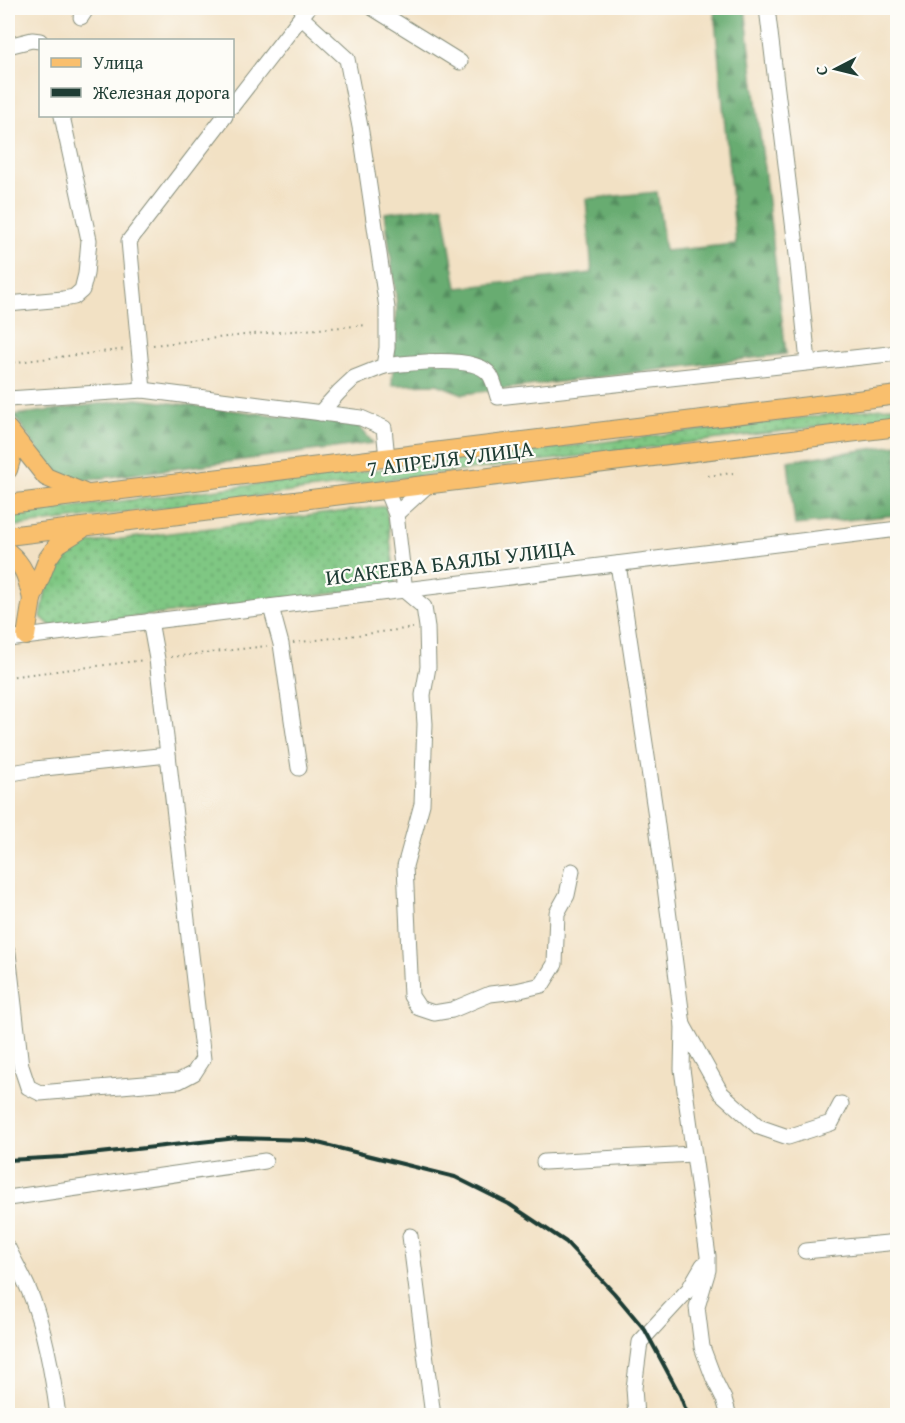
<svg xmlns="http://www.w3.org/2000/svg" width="905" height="1423" viewBox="0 0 905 1423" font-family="'Gentium Book Plus',serif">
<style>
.grass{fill:url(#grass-dots);stroke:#4f825c;stroke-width:1.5}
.forest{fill:url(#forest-firs);stroke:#437452;stroke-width:1.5}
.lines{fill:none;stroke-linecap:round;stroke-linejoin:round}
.minor-casing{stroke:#888f7c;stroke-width:17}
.major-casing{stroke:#888f7c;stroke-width:20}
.path{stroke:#888f7c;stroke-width:2;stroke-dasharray:1.5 4.5;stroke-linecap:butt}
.minor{stroke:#fff;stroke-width:15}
.major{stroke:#f9bf6d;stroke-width:18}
.rail{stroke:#1f3d34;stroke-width:4}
.labels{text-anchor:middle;stroke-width:4.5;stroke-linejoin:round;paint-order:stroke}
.street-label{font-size:22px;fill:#1f3d34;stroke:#fdfcf7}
</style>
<defs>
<pattern id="grass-dots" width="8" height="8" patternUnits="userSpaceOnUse" patternTransform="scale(1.5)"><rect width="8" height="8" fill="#7fc783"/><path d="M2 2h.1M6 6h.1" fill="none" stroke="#67a36c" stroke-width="1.8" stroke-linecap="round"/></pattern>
<pattern id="forest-firs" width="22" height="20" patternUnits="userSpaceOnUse" patternTransform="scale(1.5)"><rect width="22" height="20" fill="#67ac71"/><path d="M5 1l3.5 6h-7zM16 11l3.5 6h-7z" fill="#548d5e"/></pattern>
</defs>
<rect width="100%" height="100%" fill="#fdfcf7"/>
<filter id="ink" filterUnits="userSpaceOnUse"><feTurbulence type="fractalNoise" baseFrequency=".0167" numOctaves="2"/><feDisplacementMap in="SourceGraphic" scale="12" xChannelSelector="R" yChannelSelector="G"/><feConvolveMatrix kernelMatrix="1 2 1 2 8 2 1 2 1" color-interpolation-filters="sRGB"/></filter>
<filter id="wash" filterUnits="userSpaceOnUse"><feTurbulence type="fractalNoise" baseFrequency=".008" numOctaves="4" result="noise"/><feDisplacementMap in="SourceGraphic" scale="24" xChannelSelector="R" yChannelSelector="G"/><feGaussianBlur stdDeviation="1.35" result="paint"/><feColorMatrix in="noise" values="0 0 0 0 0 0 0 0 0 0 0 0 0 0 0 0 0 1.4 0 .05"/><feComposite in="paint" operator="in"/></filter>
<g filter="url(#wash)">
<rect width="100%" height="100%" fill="#f2e1c4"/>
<g class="grass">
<polygon points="897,406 897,417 8,527 8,515"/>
<polygon points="386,506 396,586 52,627 41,617 47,584 75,545"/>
<polygon points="8,563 17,578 10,614 8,616"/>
</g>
<g class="forest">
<polygon points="714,8 745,8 786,354 463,394 437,384 392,385 397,304 385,213 443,206 457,288 592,273 586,199 657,192 665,251 736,244"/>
<polygon points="137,399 358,425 373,443 79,481 55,476 14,415"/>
<polygon points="897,445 897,515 795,525 788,461"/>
</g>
</g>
<g filter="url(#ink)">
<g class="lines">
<g class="minor-casing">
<g id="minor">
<polyline points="373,8 460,62"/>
<polyline points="767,8 797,255 808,362"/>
<polyline points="81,17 87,8"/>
<polyline points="301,17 347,59 361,132 387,308 387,348 384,366 354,378 339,392 320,413"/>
<polyline points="8,46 32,40 40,41"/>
<polyline points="232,106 308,8"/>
<polyline points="8,304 63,299 74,297 82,290 86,274 89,240 62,116"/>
<path d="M384,366C407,363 476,354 490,375C494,381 496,391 498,397L898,353"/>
<polyline points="143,390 129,241 225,116"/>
<polyline points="8,399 143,390 361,418 384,428 387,458"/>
<polyline points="386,490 396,514 405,591 424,607 427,627 428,667 423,695 425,724 422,804 405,866 411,996 419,1008 434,1013 452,1010 490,994 516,991 542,985 555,964 557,913 567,895 572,871"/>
<polyline points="396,514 429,484"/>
<polyline points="618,564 655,810 683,1025 682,1069 708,1256 708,1270 697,1307 702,1347 714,1379 724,1399 729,1416"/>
<polyline points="271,607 281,644 299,768"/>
<polyline points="8,639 898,529"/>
<polyline points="8,775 12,773 35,769 168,755"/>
<polyline points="8,953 21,1066 28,1087 40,1093 179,1081 194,1073 203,1059 157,659 150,621"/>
<polyline points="683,1025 721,1093 759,1127 788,1137 831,1123 841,1104"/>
<polyline points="544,1162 693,1154"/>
<polyline points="8,1198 265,1161"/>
<polyline points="410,1236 433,1416"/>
<path d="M8,1248C16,1265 26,1281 32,1298C46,1335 53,1376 58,1416"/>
<polyline points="805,1251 898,1242"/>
<polyline points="636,1416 634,1388 640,1342 689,1289 703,1265"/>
</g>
</g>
<g class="major-casing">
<g id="major">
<polyline points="8,429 46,477 87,494"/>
<polyline points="8,442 11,460 8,470"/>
<polyline points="8,504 898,395"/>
<polyline points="8,536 898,427"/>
<path d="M8,552C25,566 27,578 32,599"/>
<polyline points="26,636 32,599 48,558 58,544 82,529"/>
</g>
</g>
<g class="path">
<polyline points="153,345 254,334 368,325"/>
<polyline points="8,363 127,349"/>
<polyline points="708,476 733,473"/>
<polyline points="293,643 413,628"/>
<polyline points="171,657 267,646"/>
<polyline points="8,677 145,660"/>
</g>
<use href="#minor" class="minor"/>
<use href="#major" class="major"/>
<polyline class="rail" points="8,1160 63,1157 237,1138 306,1140 455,1177 509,1204 566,1242 614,1293 645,1330 680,1395 688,1416"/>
</g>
</g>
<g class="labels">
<g class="street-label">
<text transform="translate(450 458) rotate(-7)" y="8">7 АПРЕЛЯ УЛИЦА</text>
<text transform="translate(450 562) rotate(-7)" y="8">ИСАКЕЕВА БАЯЛЫ УЛИЦА</text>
</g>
</g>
<rect width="905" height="1423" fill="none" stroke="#fdfcf7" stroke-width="30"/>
<rect x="39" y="39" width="195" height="78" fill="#fdfcf7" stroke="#a4b0a9" stroke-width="1.5"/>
<rect x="51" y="58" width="30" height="9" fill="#f9bf6d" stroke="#a4b0a9" stroke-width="1.5"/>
<text x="93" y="69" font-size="18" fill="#1f3d34">Улица</text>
<rect x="51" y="88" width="30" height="9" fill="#1f3d34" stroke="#a4b0a9" stroke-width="1.5"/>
<text x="93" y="99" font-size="18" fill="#1f3d34">Железная дорога</text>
<g transform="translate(836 69) rotate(263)" stroke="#fdfcf7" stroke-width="4.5" paint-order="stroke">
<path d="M0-4.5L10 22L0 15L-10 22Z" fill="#1f3d34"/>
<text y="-9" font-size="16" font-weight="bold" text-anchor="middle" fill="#1f3d34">С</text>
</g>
</svg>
